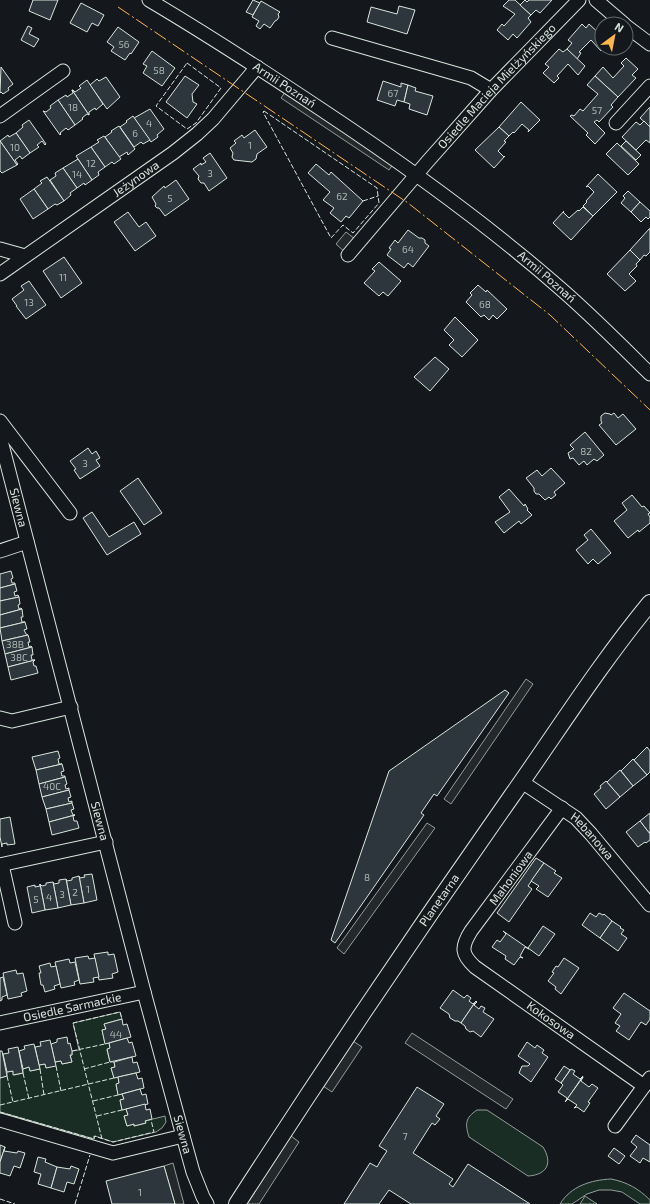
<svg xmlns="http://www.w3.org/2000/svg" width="650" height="1204" viewBox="0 0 650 1204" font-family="'Exo 2',sans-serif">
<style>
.green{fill:#1a2d24;stroke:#939e99}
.parking{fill:#24282b;stroke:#939e99}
.building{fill:#2c363c;stroke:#d8e6dc}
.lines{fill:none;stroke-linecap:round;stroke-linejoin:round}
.minor-casing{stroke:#d8e6dc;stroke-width:15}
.tertiary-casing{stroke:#d8e6dc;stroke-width:18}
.minor{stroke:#14181c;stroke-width:13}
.tertiary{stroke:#14181c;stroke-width:16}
.fence{stroke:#d8e6dc;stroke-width:1;stroke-dasharray:5 2;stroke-linecap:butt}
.power{stroke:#ffb74d;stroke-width:1;stroke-dasharray:14 3 2 3;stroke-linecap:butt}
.labels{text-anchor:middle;stroke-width:3;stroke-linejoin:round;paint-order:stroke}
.number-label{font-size:10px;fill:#adbab4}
.street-label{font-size:12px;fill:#d8e6dc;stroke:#14181c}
</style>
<rect width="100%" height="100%" fill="#14181c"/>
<g class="green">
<polygon points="120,1012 122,1019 104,1024 106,1029 102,1030 105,1043 109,1043 110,1048 107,1050 110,1062 114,1062 115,1067 111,1068 114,1078 118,1077 119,1083 116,1085 118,1094 122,1094 124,1099 120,1100 122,1110 126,1109 128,1115 124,1116 127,1126 134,1124 134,1126 146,1123 145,1121 165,1116 166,1122 162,1128 156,1132 113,1142 95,1136 94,1139 0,1112 0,1078 7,1076 7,1072 13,1071 14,1075 23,1073 23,1069 29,1067 30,1071 40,1069 39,1065 45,1064 46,1068 55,1062 61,1061 62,1064 72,1062 70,1055 72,1055 72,1051 79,1050 73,1023"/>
<path d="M477,1110H487L543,1147C553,1163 547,1175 528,1176L469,1137C465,1124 465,1118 477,1110Z"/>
<path d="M611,1179C627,1182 639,1189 650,1200V1204H640L622,1192L611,1190H599L587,1194L572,1204H560C571,1186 591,1180 611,1179Z"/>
<polygon points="585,1196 597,1204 580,1204"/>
</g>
<g class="parking">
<polygon points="288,88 396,160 389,170 281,98"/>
<polygon points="346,232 359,242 348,255 336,244"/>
<polygon points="526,679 533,684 451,804 444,799"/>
<polygon points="427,823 435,828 344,954 337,948"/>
<polygon points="412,1033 513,1099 506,1109 405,1043"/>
<polygon points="353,1041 362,1047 332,1092 323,1086"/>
<polygon points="291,1136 299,1142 259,1204 247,1204"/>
<polygon points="173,1163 184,1204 175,1204 164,1166"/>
</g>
<g class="building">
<polygon points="33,0 58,0 50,20 29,11"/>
<polygon points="253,0 260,3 253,15 246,12"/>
<polygon points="509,0 515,0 531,15 528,18 531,22 517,38 513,34 508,40 497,30 502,24 504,26 515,14 503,6"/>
<polygon points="525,0 527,2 529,0 552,0 540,13 536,10 531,15 520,5"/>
<polygon points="261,1 280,12 278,14 279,17 277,20 275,21 270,28 264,24 260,29 256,26 259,21 252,17"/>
<polygon points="81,3 104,15 98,26 92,23 87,32 70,23"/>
<polygon points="399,6 415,10 407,34 367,22 371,7 397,14"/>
<polygon points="582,24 586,28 589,24 602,36 602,48 603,48 601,51 591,40 579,52 581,53 577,59 567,49 572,43 568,40"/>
<polygon points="28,26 32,28 29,34 39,39 34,47 21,40"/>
<polygon points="118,27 139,42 131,54 130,53 125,60 111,51 114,47 107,42"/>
<polygon points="559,49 563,52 567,49 585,66 578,75 568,64 557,76 559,78 554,83 543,73 549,67 545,64"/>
<polygon points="152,51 175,68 162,86 143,73 147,66 143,64"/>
<polygon points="626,58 638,69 632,75 636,78 618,97 595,76 603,67 613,78 624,66 621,63"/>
<polygon points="1,67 13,84 8,88 9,90 3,94 1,92 0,93"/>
<polygon points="185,76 199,85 192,94 193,102 197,104 187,118 166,102"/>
<polygon points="595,76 618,97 611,105 613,107 599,122 597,120 594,122 605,133 595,144 586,135 588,133 570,116 572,115 574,116 580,109 583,111 598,94 587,85"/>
<polygon points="106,77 120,97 107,109 90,85 97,79 99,81"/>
<polygon points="87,80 103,104 96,110 95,108 89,112 89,115 72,90 73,90 75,92 81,88 79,86"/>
<polygon points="383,81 401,87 401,83 408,85 404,102 397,100 395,106 377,100"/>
<polygon points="408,85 416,88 415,91 433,96 427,115 409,109 410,104 404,102"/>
<polygon points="72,90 89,115 87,114 82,118 83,119 75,125 58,100 66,95 67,97 73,93"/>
<polygon points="58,100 75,125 68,130 66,128 60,133 61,134 60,135 43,111 46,112 51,108 50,106"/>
<polygon points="521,102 540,120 528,132 529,130 522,124 514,133 513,132 509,136 499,127"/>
<polygon points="650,107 650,127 640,118"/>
<polygon points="150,109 164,129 157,135 158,137 151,142 134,118"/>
<polygon points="133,116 150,140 143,144 141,142 134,147 120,127 127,122 126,121"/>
<polygon points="29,120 46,144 45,145 42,141 37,145 39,147 30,153 16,133 23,127 22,125"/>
<polygon points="644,121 650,127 650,143 646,140 636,150 622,137 636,122 640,125"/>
<polygon points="119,126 135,149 128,155 127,152 119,157 105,137 112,132 111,131"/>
<polygon points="499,127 509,136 504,141 506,142 498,151 504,157 505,156 494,168 475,150"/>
<polygon points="255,130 267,147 257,154 256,159 252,162 234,160 232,157 233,153 230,148 236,143 234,141 242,135 244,138"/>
<polygon points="16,133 30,153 22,159 20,156 15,160 18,164 17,165 0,141 8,135 9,137"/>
<polygon points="104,136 121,159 114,164 112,162 105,167 91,147 99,142 97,140"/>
<polygon points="0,141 17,165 2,173 0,171"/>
<polygon points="626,141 641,155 636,160 621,146"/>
<polygon points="617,143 639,164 628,175 606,154"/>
<polygon points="91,147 105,167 98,172 99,175 92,180 76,156"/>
<polygon points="210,153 227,178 209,191 204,183 201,183 198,179 199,176 193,169 201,163 201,165 206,162 203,158"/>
<polygon points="78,159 92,180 85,185 84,183 77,188 63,168"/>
<polygon points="316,164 329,175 331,172 363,201 349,218 346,216 341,222 330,213 334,208 323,200 330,192 308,173"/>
<polygon points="63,168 77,188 70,193 71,195 64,201 50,180 56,176 55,173"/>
<polygon points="598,174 617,192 593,216 583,206 587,202 586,201 594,192 588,186 586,187"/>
<polygon points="47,177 64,201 57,205 55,204 48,209 34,189 42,183 40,181"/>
<polygon points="176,180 189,199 165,216 159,208 157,208 155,206 156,204 152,197 164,186 165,188"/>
<polygon points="34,189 48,209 33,219 20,199"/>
<polygon points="628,191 640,202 631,212 621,203 625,198 623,196"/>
<polygon points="640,202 650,211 650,217 648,219 646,217 641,222 631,212"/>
<polygon points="583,207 593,216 571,240 553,223 564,211 563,212 569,218 578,210 579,211"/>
<polygon points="128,212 139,227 146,222 156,236 135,251 114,222"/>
<polygon points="650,228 650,252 646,256 644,255 640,260 630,250"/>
<polygon points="408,230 419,238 422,238 425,240 425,243 429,246 413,267 408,263 404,268 387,255 391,249 389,248 395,240 398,243"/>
<polygon points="630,250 640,260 636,264 637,266 629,274 636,281 625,291 607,274"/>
<polygon points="64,257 82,283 61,298 43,271"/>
<polygon points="379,262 401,281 388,296 383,292 379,296 364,283 375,271 372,269"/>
<polygon points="29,281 46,305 26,319 16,306 17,306 12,299 24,290 21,286"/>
<polygon points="478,285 486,292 487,290 507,309 497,319 493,315 489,320 484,315 481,317 466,302 472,295 470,293"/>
<polygon points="455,317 478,340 462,357 449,345 454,340 444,330"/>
<polygon points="435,357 449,369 430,391 414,377"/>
<polygon points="605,413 610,414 611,415 614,413 618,418 623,414 636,429 616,445 599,425 602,423 601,421 601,416"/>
<polygon points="585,432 604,455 597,461 594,459 587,465 584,461 579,465 573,458 570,459 568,453 574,449 570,445"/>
<polygon points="88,448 92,454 96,451 100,458 96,460 100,466 80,479 74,470 76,469 70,461"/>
<polygon points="551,468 565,483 554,492 556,495 551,499 549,497 545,500 539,494 536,494 534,491 534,488 526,478 537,470 542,476"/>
<polygon points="138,478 162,513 144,525 120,491"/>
<polygon points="509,489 524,506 525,504 528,509 527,510 532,515 521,524 519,521 504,533 495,522 510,512 499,497"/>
<polygon points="632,495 642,507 644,506 650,513 648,514 650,517 650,523 639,532 638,530 628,538 614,521 627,510 622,503"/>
<polygon points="92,512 109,537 134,522 141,534 107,555 83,518"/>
<polygon points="591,529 611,553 598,564 593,559 588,564 576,550 588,540 584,535"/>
<polygon points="11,571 13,578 11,579 12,583 15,583 15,584 0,588 0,574"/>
<polygon points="15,584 17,591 14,592 15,596 18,595 19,597 0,601 0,588"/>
<polygon points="19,597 20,604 18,605 19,609 21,608 22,609 0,615 0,601"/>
<polygon points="22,609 23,617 21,617 22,622 25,622 0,628 0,615"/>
<polygon points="25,622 27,629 24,630 26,634 28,635 2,641 0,628"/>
<polygon points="28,635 30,642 28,642 29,647 31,646 32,647 5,654 2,641"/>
<polygon points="32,647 33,655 31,655 32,660 35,660 8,667 5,654"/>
<polygon points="35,660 33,662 34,666 36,666 38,673 11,680 8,667"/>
<polygon points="505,690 509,693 437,796 434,794 421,813 424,815 335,943 331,940 389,771"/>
<polygon points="647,747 650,751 650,772 647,775 634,760"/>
<polygon points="58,751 60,758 58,759 59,764 62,764 36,770 32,757"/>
<polygon points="633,759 647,775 633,786 621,771"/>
<polygon points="62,764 64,771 61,772 62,776 65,776 65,777 39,784 36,770"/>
<polygon points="620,770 633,786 620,797 607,782"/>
<polygon points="65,777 67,784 65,785 66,789 69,788 69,790 42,797 39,784"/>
<polygon points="606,781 620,797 606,809 594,794 601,788 600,786"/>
<polygon points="69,790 71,797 68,798 69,802 72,801 72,803 46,809 42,797"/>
<polygon points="72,803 74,809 71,810 73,815 75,815 49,822 46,809"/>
<polygon points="650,813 650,834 640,821"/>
<polygon points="75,815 73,816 74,821 77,821 79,828 52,835 49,822"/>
<polygon points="10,817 15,844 7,845 7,843 2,844 2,847 0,837 0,819"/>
<polygon points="640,821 650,834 650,840 646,843 645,842 638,847 626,832"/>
<polygon points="536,858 544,863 528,886 532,889 509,922 497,913"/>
<polygon points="544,863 556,871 554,873 562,878 548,897 536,889 539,886 531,881"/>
<polygon points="92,874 97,900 84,903 79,876 80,878 85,877 84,875"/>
<polygon points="79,876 84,903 71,905 66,879 67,881 72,880 72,878"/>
<polygon points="66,879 71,905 58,908 53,882 54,884 59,883 59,880"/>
<polygon points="53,882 58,908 45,910 40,884 42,886 46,885 46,883"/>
<polygon points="40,884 45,910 32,913 27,887 35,885 35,887 40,886"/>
<polygon points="590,913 596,917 599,913 603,915 604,914 612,921 600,938 582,925"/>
<polygon points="612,921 621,927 620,928 624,930 621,934 627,938 618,951 600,938"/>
<polygon points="543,926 555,934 539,956 528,948"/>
<polygon points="503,931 529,949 525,947 520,956 523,958 520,957 514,965 505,959 506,956 492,947 497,940 500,942 506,934"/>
<polygon points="108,952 108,955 114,954 118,972 112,974 113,978 99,980 94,954"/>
<polygon points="88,956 89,959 95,958 99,977 93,978 94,982 80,984 75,958"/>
<polygon points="564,958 579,968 561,994 555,989 556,987 548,981 554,973 552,972 556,966 558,967"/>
<polygon points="69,959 70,963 75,962 79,980 74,982 75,985 61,988 55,962"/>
<polygon points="50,963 51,967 56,966 60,984 54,986 55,989 45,992 43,985 41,985 39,973 41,973 39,966"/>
<polygon points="16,970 17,974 23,973 27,991 21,993 22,996 8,999 3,973"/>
<polygon points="3,977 7,995 2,997 2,1000 0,1001 0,978"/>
<polygon points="453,990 464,998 467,995 471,998 469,1001 473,1004 476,1001 461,1023 458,1021 455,1021 450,1018 449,1014 440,1008"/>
<polygon points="624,993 650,1011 650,1019 646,1025 641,1022 629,1040 616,1031 620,1026 615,1023 621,1014 613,1008"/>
<polygon points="476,1001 477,1002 474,1005 479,1009 481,1006 485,1008 483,1012 494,1019 481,1037 473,1031 470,1032 466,1029 465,1026 461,1023"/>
<polygon points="122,1019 123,1025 127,1024 131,1037 105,1044 102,1030 106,1029 104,1024"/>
<polygon points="67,1037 68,1044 70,1043 72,1051 72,1055 70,1055 72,1062 62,1064 61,1061 55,1062 51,1044 57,1042 57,1039"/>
<polygon points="127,1038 129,1043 132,1042 136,1056 110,1062 107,1049 110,1048 109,1043"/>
<polygon points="50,1040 56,1066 46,1068 45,1064 39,1065 35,1047 41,1046 40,1042"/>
<polygon points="527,1042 535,1048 537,1045 544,1050 542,1053 548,1057 531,1082 519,1073 522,1066 528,1066 530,1064 518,1056"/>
<polygon points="34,1044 40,1069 30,1071 29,1067 23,1069 19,1051 25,1049 24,1046"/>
<polygon points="18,1047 23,1073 13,1075 13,1071 7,1072 3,1054 9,1053 8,1049"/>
<polygon points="0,1051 2,1051 7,1076 0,1078"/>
<polygon points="132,1057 133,1063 137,1062 140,1072 114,1078 111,1068 115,1067 114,1062"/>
<polygon points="564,1066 570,1070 561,1083 555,1079"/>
<polygon points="571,1069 575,1071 573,1074 580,1079 583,1076 566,1101 567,1098 558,1092 563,1085 561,1083"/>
<polygon points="136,1073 138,1079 142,1078 144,1088 118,1095 116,1084 119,1083 118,1077"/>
<polygon points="583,1077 581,1081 589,1087 592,1084 598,1088 588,1102 590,1103 584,1112 577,1107 574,1108 577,1105 568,1099 565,1102"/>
<polygon points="417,1087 444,1104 436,1116 440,1119 435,1125 432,1123 413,1153 453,1179 449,1184 453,1187 468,1164 530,1204 411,1204 389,1190 379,1204 344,1204 370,1163 377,1167 381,1160 387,1151 379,1146"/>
<polygon points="140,1089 142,1095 146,1094 148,1104 122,1110 120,1100 124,1099 122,1094"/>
<polygon points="145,1104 146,1110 150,1109 152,1119 145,1121 146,1123 134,1126 134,1124 127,1126 124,1116 128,1115 126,1109"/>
<polygon points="636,1135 650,1145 650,1162 643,1158 640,1163 630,1156 637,1147 631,1142"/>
<polygon points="0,1145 5,1147 0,1162"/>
<polygon points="5,1147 4,1151 17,1153 18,1151 25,1153 20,1168 14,1166 10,1176 0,1173 0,1162"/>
<polygon points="614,1148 625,1156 619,1164 608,1156"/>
<polygon points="38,1157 46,1159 45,1162 57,1167 51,1188 38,1184 41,1174 34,1172"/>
<polygon points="71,1166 79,1169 74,1184 67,1182 64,1192 51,1188 57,1167 70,1169"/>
<polygon points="164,1166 175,1204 112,1204 106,1181"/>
</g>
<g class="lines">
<g class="minor-casing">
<g id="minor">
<path id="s1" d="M149,0C208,35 265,72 322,110C405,165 486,223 561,289C592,316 621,345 650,374"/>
<polyline points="596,0 624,24"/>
<polyline points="626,26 650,44"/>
<polyline points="332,38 471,78 491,90"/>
<polyline points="0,116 63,71"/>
<polyline points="616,123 650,86"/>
<polyline points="0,249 25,256"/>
<path id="s2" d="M348,255L428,161L491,90L579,0"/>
<path id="s3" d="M0,274L173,153L197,134L213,119L257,67"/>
<polyline points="0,421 70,513"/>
<path id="s4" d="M0,437L144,992L183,1136L193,1172L203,1197L207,1204"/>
<polyline points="0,551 27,542"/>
<polyline points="0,718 12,721 71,707"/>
<path id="s5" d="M522,782L576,818L591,834L650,905"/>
<path id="s6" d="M562,808L471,931C461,947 461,954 475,967L644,1086"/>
<polyline points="0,865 106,842"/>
<polyline points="2,865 15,923"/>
<path id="s7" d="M0,1023L144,992"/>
<polyline points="0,1120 113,1153 183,1136"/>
<polyline points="615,1126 650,1078"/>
</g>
</g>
<g class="tertiary-casing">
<g id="tertiary">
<path id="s8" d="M237,1204C326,1066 417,931 511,797C557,732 599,665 650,603"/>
</g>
</g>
<use href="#minor" class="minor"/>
<use href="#tertiary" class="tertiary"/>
<g class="fence">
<polygon points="187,63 221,88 196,123 187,129 156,106"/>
<polygon points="264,111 377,188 379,203 353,233 343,225 331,238 263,112"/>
<polyline points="363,201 378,196"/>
<polyline points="72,1051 105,1044"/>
<polyline points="56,1066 61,1091"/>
<polyline points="40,1069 44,1095"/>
<polyline points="84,1069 110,1062"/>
<polyline points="23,1073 29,1099"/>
<polyline points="7,1076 13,1102"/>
<polyline points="93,1101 118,1095"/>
<polyline points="0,1105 114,1078"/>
<polyline points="0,1112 94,1139 94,1136 113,1142 154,1132 151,1120"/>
<polyline points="97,1116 122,1110"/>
<polyline points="102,1139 73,1023 120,1012 122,1019"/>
<polyline points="0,1199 15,1204"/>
<polyline points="75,1204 90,1155"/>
</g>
<polyline class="power" points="118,7 408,203 550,315 650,410"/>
</g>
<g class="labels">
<g class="number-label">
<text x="124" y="48">56</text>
<text x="159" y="74">58</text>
<text x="393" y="97">67</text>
<text x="73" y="111">18</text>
<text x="597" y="114">57</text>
<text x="149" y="127">4</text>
<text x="135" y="137">6</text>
<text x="250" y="149">1</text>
<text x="15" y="151">10</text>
<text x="91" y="167">12</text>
<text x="210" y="177">3</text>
<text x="77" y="178">14</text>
<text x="342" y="200">62</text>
<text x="170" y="202">5</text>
<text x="408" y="253">64</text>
<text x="63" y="281">11</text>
<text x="29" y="306">13</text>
<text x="485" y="308">68</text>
<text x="586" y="455">82</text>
<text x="85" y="467">3</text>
<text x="15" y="648">38B</text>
<text x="19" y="661">38C</text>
<text x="52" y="790">40C</text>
<text x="367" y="881">8</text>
<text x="88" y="893">1</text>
<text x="75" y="896">2</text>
<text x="62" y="898">3</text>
<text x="49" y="901">4</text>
<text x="36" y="903">5</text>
<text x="116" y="1038">44</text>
<text x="405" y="1140">7</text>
<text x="140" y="1196">1</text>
</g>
<g class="street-label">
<text dy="4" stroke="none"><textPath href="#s1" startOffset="160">Armii Poznań</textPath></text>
<text dy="4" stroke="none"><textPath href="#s2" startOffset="225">Osiedle Macieja Mielżyńskiego</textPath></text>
<text dy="4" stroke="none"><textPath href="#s3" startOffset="166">Jeżynowa</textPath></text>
<text dy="4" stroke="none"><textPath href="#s1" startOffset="485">Armii Poznań</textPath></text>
<text dy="4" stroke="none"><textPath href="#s4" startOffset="73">Siewna</textPath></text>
<text dy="4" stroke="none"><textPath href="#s4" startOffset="397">Siewna</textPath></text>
<text dy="4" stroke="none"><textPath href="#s5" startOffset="89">Hebanowa</textPath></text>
<text transform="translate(511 878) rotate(-54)" y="4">Mahoniowa</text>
<text dy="4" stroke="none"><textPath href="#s8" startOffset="365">Planetarna</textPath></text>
<text dy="4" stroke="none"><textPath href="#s7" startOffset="74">Osiedle Sarmackie</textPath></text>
<text dy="4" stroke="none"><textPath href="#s6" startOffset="287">Kokosowa</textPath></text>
<text dy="4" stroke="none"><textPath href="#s4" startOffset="721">Siewna</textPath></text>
</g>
</g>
<g transform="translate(614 36) rotate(32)"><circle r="19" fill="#14181c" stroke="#626a69"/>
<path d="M0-3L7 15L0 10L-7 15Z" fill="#ffb74d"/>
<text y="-6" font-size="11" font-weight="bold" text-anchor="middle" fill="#d8e6dc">N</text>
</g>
</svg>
